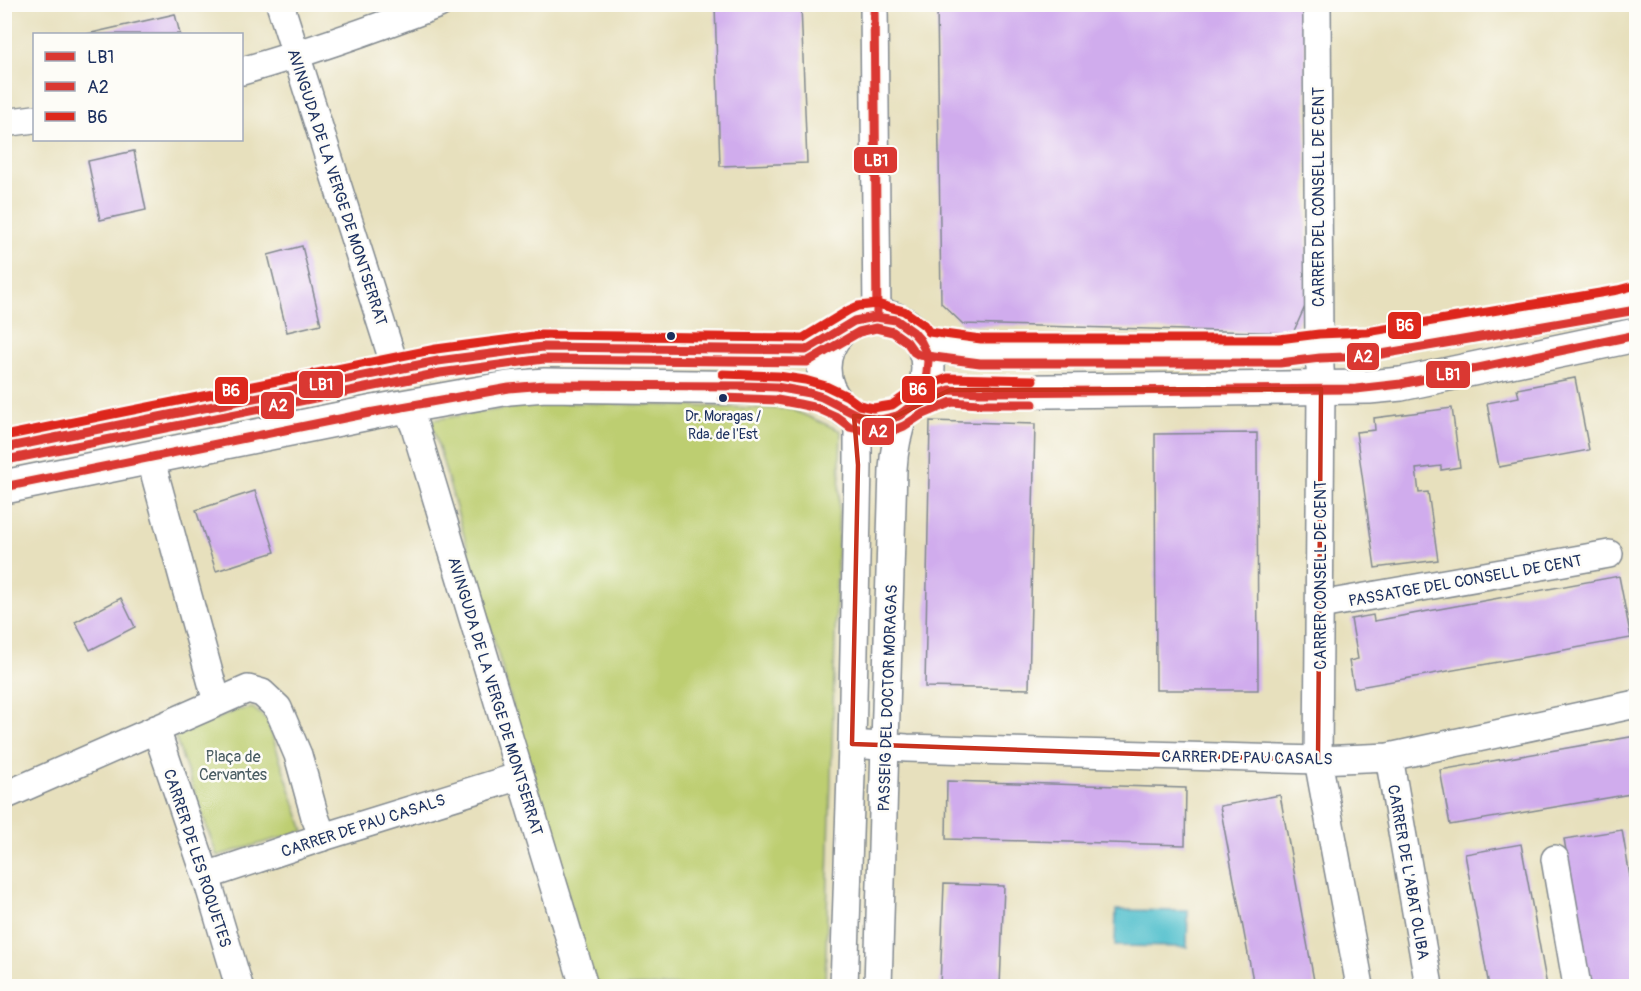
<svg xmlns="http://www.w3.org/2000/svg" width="1641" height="991" viewBox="0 0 1641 991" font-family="Pangolin,sans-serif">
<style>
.green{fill:#bdce71;stroke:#6c7e68;stroke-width:1.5}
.water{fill:#55c1ce;stroke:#387896;stroke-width:1.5}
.building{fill:#d0aced}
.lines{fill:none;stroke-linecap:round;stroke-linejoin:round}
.minor-casing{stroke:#81888e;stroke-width:30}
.tertiary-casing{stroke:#81888e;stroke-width:36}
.minor{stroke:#fff;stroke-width:27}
.tertiary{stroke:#fff;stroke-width:33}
.bus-1-casing{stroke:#fdfcf7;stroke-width:14}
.bus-2-casing{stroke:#fdfcf7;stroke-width:14}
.bus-3-casing{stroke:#fdfcf7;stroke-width:14}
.bus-1{stroke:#da3832;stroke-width:9}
.bus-2{stroke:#da3832;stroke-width:9}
.bus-3{stroke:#dd281c;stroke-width:9}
.marked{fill:none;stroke:#c8321e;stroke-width:4.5;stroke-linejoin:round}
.bus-dot{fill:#1b2f5e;stroke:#fdfcf7;stroke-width:2}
.labels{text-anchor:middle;stroke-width:5;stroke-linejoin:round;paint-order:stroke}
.bus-label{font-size:14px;fill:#1b2f5e;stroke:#fdfcf7}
.street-label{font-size:16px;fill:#1b2f5e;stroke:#fdfcf7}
.park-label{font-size:16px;fill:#4c5f64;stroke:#fdfcf7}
.line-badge{stroke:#fdfcf7;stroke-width:2}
.badge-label{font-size:16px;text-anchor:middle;font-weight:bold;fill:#fff}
</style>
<rect width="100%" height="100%" fill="#fdfcf7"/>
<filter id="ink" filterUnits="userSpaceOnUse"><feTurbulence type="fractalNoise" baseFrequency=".0167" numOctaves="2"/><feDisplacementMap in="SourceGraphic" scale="12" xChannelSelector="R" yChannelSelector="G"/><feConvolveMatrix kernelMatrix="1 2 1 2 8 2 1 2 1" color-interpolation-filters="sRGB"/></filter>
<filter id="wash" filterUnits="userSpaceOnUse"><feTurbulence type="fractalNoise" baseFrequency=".008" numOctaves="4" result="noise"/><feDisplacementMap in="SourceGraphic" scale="24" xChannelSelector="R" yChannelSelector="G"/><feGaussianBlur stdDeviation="1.35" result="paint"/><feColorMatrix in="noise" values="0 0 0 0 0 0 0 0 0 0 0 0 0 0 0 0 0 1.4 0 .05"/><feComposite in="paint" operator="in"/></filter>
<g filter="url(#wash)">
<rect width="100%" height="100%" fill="#e7e0bd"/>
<g class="green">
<polygon points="547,402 791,409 841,431 825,986 593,986 431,420"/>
<polygon points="253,708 267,720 304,831 217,856 175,737 237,710"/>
</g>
<polygon class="water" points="1116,910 1188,911 1187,947 1115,946"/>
<g id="blocks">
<g class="building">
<polygon points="937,4 1305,4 1307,302 1293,333 963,324 941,303"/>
<polygon points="715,5 801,5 807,163 720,166"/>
<polygon points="175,14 180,34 87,34"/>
<polygon points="134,151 146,210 100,220 88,161"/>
<polygon points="302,246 321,324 287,332 268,255"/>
<polygon points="1575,378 1589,450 1499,467 1487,403 1519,397 1517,389"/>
<polygon points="1452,408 1460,467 1441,470 1441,466 1416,469 1419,493 1428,492 1438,560 1375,568 1356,432 1375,430 1374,418"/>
<polygon points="930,421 1035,424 1029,689 925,687"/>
<polygon points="1257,433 1258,690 1156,690 1155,434"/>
<polygon points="255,491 275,552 216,571 196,510"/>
<polygon points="1619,576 1631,638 1354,688 1349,661 1358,659 1351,619 1373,615 1374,621"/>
<polygon points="121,598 135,627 90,650 75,622"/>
<polygon points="1636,736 1636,793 1450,825 1440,770"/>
<polygon points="947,781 1186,788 1185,845 946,839"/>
<polygon points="1280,795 1315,986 1254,986 1220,806"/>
<polygon points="1622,830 1636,911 1636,986 1590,986 1564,839"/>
<polygon points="1521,844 1547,986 1489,986 1465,854"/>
<polygon points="944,884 1004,886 1000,986 940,986"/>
</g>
</g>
</g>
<g filter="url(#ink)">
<use href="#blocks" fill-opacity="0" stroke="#81888e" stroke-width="1.5"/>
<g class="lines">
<g class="minor-casing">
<g id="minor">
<polyline points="280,4 396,370"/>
<polyline points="874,4 877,316"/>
<polyline points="1317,4 1319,346 1321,389 1318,760 1360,986"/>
<path d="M242,71C309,52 374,29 439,4"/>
<polyline points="4,123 34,119"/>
<polyline points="406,406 415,427 584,986"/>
<polyline points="150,457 217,702"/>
<polyline points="1320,605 1609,554"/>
<polyline points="156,729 206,876 239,986"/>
<polyline points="852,744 907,748 1318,760 1389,757 1636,704"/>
<polyline points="1389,757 1429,986"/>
<polyline points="4,796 248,689 262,693 278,708 298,755 315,817 323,837"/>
<polyline points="1555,859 1577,986"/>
<polyline points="206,876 323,837 520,776"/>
<polyline points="844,986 852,744 858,465 858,430 854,416"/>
<path d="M878,986L893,469C894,449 898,431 905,412"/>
</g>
</g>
<g class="tertiary-casing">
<g id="tertiary">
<circle cx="876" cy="368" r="52"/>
<polyline points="922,343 944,347 980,351 1206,352 1280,351 1319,346 1368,344 1620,302 1636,298"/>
<polyline points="915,404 950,390 979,392 1369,387 1401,384 1636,335"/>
<polyline points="4,448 438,361 543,347 806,350 841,330"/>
<polyline points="4,487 374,412 509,388 545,385 778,388 821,397 841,406"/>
</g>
</g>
<use href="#minor" class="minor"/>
<use href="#tertiary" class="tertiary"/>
<g class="bus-1-casing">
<g id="bus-1">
<polyline points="874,4 877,316"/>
<polyline points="881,420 898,416 915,404 950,390 979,392 1356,389 1401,384 1636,335"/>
<polyline points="4,448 438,361 543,347 806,350 854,321 875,317 896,320 913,332 920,340 925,350 928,361 926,382 917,401 900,415 890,419 880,420 863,418 822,397 809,393 776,387 744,386 545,385 509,388 374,412 4,487"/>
</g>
</g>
<g class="bus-2-casing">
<g id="bus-2">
<polyline points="723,398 777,400 799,404 817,408 835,416 850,427 872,432 894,430 904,426 921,415 952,402 979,404 1033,404"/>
<polyline points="6,460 440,373 544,359 807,362 859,332 876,328 893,332 907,342 914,352 919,355 980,363 1280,363 1320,358 1370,356 1636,310"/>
</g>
</g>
<g class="bus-3-casing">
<g id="bus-3">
<polyline points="723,374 778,376 805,380 826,386 847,396 859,405 873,408 892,405 909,393 948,378 1033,380"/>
<polyline points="4,436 436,349 541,335 803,338 849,310 858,306 877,304 904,311 924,325 929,332 981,339 1279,339 1319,334 1367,332 1618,290 1633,286"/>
</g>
</g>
<use href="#bus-1" class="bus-1"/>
<use href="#bus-2" class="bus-2"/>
<use href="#bus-3" class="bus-3"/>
</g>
</g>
<path class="marked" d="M1321,389L1318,760L852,744L858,465L854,416L890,419L950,390Z"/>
<g class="bus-dot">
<circle cx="671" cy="336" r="5"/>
<circle cx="723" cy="398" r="5"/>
</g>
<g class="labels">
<g class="bus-label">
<text x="723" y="421">Dr. Moragas /<tspan x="723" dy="18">Rda. de l'Est</tspan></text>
</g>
<g class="street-label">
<text transform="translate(338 187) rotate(72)" y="6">AVINGUDA DE LA VERGE DE MONTSERRAT</text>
<text transform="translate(1318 197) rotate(-90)" y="6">CARRER DEL CONSELL DE CENT</text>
<text transform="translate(1320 575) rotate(-90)" y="6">CARRER CONSELL DE CENT</text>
<text transform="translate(1465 580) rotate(-10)" y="6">PASSATGE DEL CONSELL DE CENT</text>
<text transform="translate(496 696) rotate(73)" y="6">AVINGUDA DE LA VERGE DE MONTSERRAT</text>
<text transform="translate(887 698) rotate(-88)" y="6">PASSEIG DEL DOCTOR MORAGAS</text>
<text transform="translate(1247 757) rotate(1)" y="6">CARRER DE PAU CASALS</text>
<text transform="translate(363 825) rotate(-18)" y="6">CARRER DE PAU CASALS</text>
<text transform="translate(198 858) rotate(72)" y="6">CARRER DE LES ROQUETES</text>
<text transform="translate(1409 872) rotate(80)" y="6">CARRER DE L'ABAT OLIBA</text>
</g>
<g class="park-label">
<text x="233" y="762">Plaça de<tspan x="233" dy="18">Cervantes</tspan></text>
</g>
</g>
<g class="line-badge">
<rect x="853" y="146" width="45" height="28" rx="6" fill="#da3832"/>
<rect x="1387" y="311" width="35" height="29" rx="6" fill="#dd281c"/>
<rect x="1346" y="342" width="34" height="29" rx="6" fill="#da3832"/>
<rect x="1425" y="360" width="46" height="29" rx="6" fill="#da3832"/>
<rect x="298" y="370" width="46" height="29" rx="6" fill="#da3832"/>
<rect x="901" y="375" width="35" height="29" rx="6" fill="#dd281c"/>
<rect x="214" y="376" width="35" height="29" rx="6" fill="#dd281c"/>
<rect x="260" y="391" width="35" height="29" rx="6" fill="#da3832"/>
<rect x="861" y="417" width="34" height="29" rx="6" fill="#da3832"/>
</g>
<g class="badge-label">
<text x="876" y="166">LB1</text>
<text x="1405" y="331">B6</text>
<text x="1363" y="362">A2</text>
<text x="1448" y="380">LB1</text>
<text x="321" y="390">LB1</text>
<text x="918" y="395">B6</text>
<text x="231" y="396">B6</text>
<text x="278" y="411">A2</text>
<text x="878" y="437">A2</text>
</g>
<rect width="1641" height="991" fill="none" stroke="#fdfcf7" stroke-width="24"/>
<rect x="33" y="33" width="210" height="108" fill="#fdfcf7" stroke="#a3aaba" stroke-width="1.5"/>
<rect x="45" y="52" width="30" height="9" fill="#da3832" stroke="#a3aaba" stroke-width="1.5"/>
<text x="87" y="63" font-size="18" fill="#1b2f5e">LB1</text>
<rect x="45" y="82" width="30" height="9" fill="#da3832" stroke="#a3aaba" stroke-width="1.5"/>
<text x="87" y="93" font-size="18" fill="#1b2f5e">A2</text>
<rect x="45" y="112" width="30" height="9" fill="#dd281c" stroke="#a3aaba" stroke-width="1.5"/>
<text x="87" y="123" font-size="18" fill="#1b2f5e">B6</text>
</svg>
